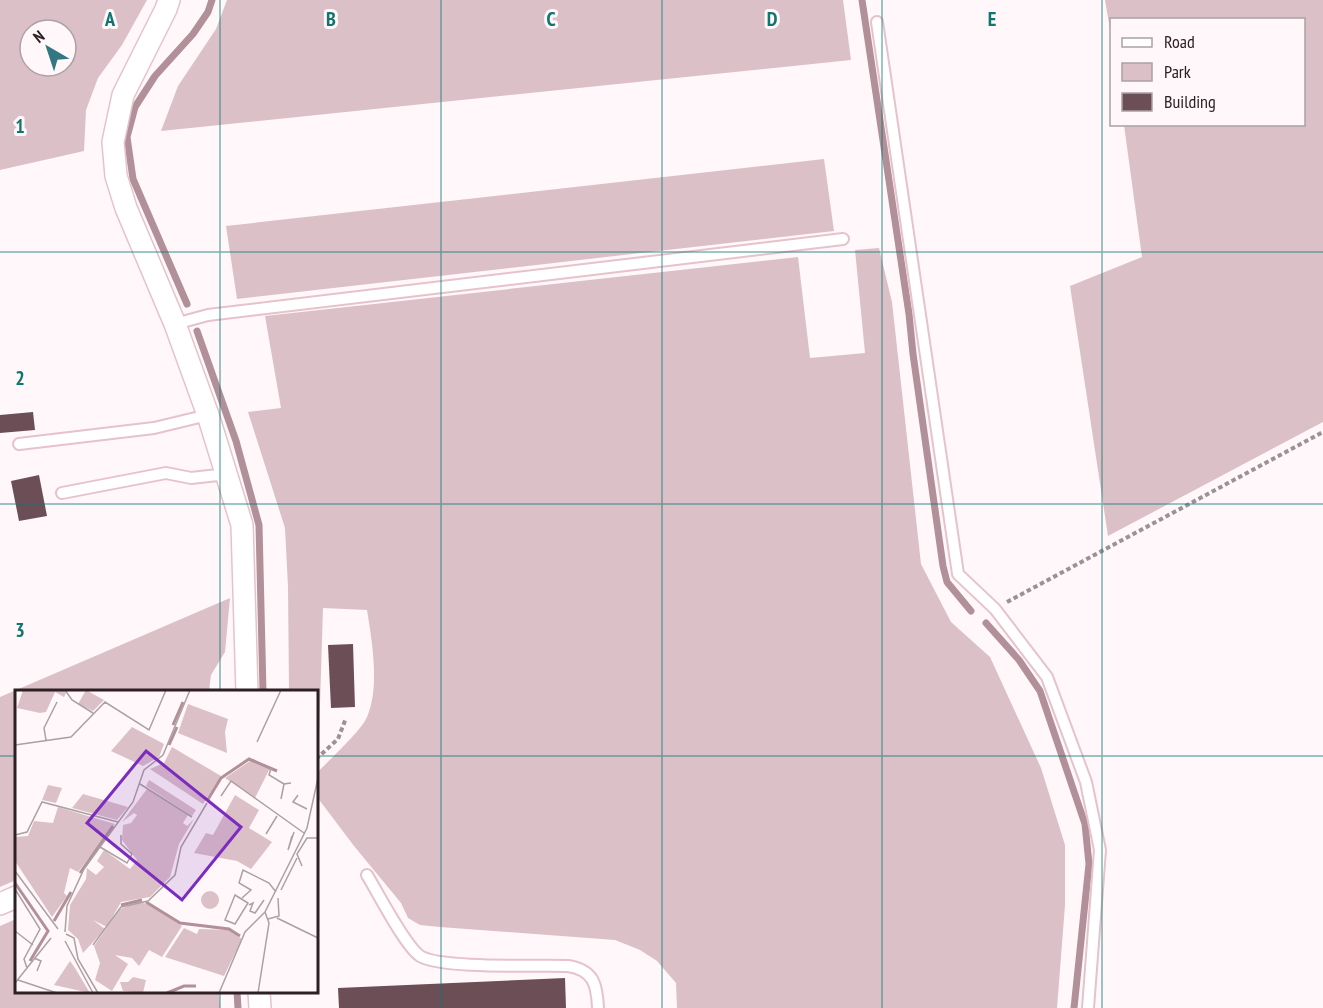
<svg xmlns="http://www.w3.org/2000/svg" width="1323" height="1008" viewBox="0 0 1323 1008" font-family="'PT Sans Narrow',sans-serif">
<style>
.green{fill:#dcc0c8;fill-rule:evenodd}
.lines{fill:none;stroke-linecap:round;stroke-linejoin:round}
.stream{stroke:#b19099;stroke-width:7}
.building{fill:#6c4e57}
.service-casing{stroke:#e6c2cc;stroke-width:14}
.minor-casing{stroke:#e6c2cc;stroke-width:24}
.path{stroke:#9c9295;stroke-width:4;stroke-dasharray:4.5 3;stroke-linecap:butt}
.service{stroke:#fff;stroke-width:10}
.minor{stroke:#fff;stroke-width:21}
.grid{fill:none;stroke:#0f766e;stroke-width:1.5;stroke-opacity:0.55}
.inset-river{fill:none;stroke:#b19099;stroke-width:3}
.inset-road{fill:none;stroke:#aba1a4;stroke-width:1.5}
.view{fill:#7b2cbf;fill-opacity:0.15;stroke:#7b2cbf;stroke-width:3}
.inset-edge{fill:none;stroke:#2d2024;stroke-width:3}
.grid-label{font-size:20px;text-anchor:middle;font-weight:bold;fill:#0f766e;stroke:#fff7f9;stroke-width:6;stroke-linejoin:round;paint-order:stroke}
</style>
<rect width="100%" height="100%" fill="#fff7f9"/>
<g class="green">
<path d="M0,0H147L122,45L98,78L86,110L84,151L0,170ZM30,30H66V66H30Z"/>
<polygon points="227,0 843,0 851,60 161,131 178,86 216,29"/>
<polygon points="1105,0 1323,0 1323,422 1108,536 1070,286 1142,257 1124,125 1304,124 1304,20 1112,20 1111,35"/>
<polygon points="824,159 834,231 237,299 226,226"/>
<path d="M879,248L892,302L921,564L951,622L990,657L1041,768L1065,845V905L1057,1008H677L676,983L657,961L640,950L615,940L440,927L420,925L408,918L401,903L354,846L317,797V773C328,761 362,730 367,717C380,687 372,641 367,610L323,608L319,737L317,740L316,692L289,691L288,587L285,528L248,412L281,408L265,316L798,257L810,358L865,353L855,250Z"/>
<polygon points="230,598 225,652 211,675 209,691 16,692 16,880 0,887 0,697"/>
<polygon points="16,919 16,992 219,992 220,1008 0,1008 0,926"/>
</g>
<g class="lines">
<g class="stream">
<polyline points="862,0 909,314 913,354 943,566 947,582 971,611"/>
<polyline points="187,304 133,179 127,137 135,107 155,76 193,34 208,12 212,0"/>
<polyline points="197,331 236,441 259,525 263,692"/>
<polyline points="986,623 1019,660 1040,691 1085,824 1089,864 1074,1008"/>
<polyline points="237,992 238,1008"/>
</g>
</g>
<g class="building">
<polygon points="33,412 35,430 0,433 0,415"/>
<polygon points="39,475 47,516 19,521 11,481"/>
<polygon points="353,644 355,707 331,708 328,645"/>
<polygon points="565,978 566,1008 339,1008 338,988"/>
</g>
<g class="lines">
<g class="service-casing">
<g id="service">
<polyline points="877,22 958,574 995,609 1047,677 1086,782 1100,850 1088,1008"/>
<polyline points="175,324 208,315 843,239"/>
<polyline points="19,444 154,428 208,415"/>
<polyline points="62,493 166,473 191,478 227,474"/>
<path d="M367,875C378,893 405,946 420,956C440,969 540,965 568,966C594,970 597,985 598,1008"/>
</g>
</g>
<g class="minor-casing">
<g id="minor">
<polyline points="169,0 166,9 123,95 113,142 116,176 126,208 175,324 208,415 242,525 247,692"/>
<polyline points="0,904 16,897"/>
<polyline points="259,992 260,1008"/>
</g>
</g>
<g class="path">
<polyline points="1007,602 1323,432"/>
<polyline points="316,759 338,739 346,718"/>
</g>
<use href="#service" class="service"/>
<use href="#minor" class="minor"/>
</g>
<path class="grid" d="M220,0V692M441,0V1008M662,0V1008M882,0V1008M1102,0V1008M0,252H1323M0,504H1323M0,756H16M316,756H1323M220,992V1008"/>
<g transform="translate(15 690)">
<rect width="303" height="303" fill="#fff7f9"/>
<path d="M8,0H49L51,3L49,7L40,2L31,22L25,23L2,18ZM71,0L89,10L78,21L63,14ZM173,14L213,29L210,42L212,63L163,43ZM117,37L149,54L144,67L128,76L96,61ZM157,57L206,86L188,114L135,79L149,73ZM238,69L255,78L240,108L210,88ZM134,90L181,120L177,126L131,96ZM33,95L47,98L41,113L27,110ZM132,99L173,125L168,133L172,136L179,129L164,154L155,187L135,207L106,212L92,237L78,230L90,239L68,263L63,249L53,240L55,215L71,189L72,178L81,185L89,177L82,171L89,160L115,179L122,170L107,150L108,135L116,133L122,125L119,123L107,132ZM68,104L113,117L102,130L57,118ZM220,105L244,120L234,138L257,152L236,179L222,171L179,163L191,143L198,145ZM43,117L100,134L63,182L55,178L49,203L52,206L37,227L0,171V147L13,146L19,131L38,133ZM186 210a9 9 0 1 1 18 0a9 9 0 1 1-18 0ZM123,212L132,214L167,236L147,267L134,260L124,276L117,268L100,265L113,274L97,301L80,290L85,273L79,256L105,219ZM169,238L182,244L184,239L214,240L227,249L209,286L150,267ZM55,271L60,278L75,303L39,295ZM118,287L131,290L128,303L108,301L105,292H113Z" fill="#dcc0c8"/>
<path class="inset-river" d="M158,35L168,12M154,55L162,37M192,111L206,88L234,69L262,81M65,183L98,136M0,193L33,241L15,271M131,212L165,233L214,239L225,246M106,215L127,210M39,231L56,202M152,303L169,296H181"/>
<path class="inset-road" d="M50,0L57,10L78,23M31,50L29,38L42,12M242,52L266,0M0,55L56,47L90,12L134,40L151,0M256,78L254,85L269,94M125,94L177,127M283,105L278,112L292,119M206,106L216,91L289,143M266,109L269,94L276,93M251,144L262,126M0,145L12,142L27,112L103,132M277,146L273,160L279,142M85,157L112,173L117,164L106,154V145M287,176L282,164L292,148H303M0,181L43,239M0,199L25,239L9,269L12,278M266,200L282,168M220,205L233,213L220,234L210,230ZM227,208L236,200L224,193L228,180L254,193L261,202M234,215L238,213L235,221L240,223L249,210M262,228L303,248M253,229L264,226L263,208M0,241L18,255M50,242L52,216L69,179L118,112L129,80L148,65L175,0M51,244L59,248L63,269L83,303M50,251L78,303M78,255L106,217L133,211L160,185L166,157L192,113M19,268L26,271L22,281M3,290L42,303M0,293L36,248M204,303L230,242L250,222M243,303L254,233L250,222L292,138L303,88"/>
<path class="view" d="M131,61L226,137L167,210L72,133Z"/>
<rect width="303" height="303" class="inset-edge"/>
</g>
<g class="grid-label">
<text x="110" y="26">A</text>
<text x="331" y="26">B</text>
<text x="551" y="26">C</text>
<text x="772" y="26">D</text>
<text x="992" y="26">E</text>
<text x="20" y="133">1</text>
<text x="20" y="385">2</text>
<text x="20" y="637">3</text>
</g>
<rect x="1110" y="18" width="195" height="108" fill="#fff7f9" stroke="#aba1a4" stroke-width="1.5"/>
<rect x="1122" y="38" width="30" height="9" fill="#ffffff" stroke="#aba1a4" stroke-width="1.5"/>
<text x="1164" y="48" font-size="18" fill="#2d2024">Road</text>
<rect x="1122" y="63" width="30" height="18" fill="#dcc0c8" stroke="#aba1a4" stroke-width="1.5"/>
<text x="1164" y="78" font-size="18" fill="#2d2024">Park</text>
<rect x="1122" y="93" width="30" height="18" fill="#6c4e57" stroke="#aba1a4" stroke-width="1.5"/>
<text x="1164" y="108" font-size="18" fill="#2d2024">Building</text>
<g transform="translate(48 48) rotate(321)"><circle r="28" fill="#fff7f9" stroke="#aba1a4" stroke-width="1.5"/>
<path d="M0-4.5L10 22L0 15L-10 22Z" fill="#327884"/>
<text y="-9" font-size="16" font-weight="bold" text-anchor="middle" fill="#2d2024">N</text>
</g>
</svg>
